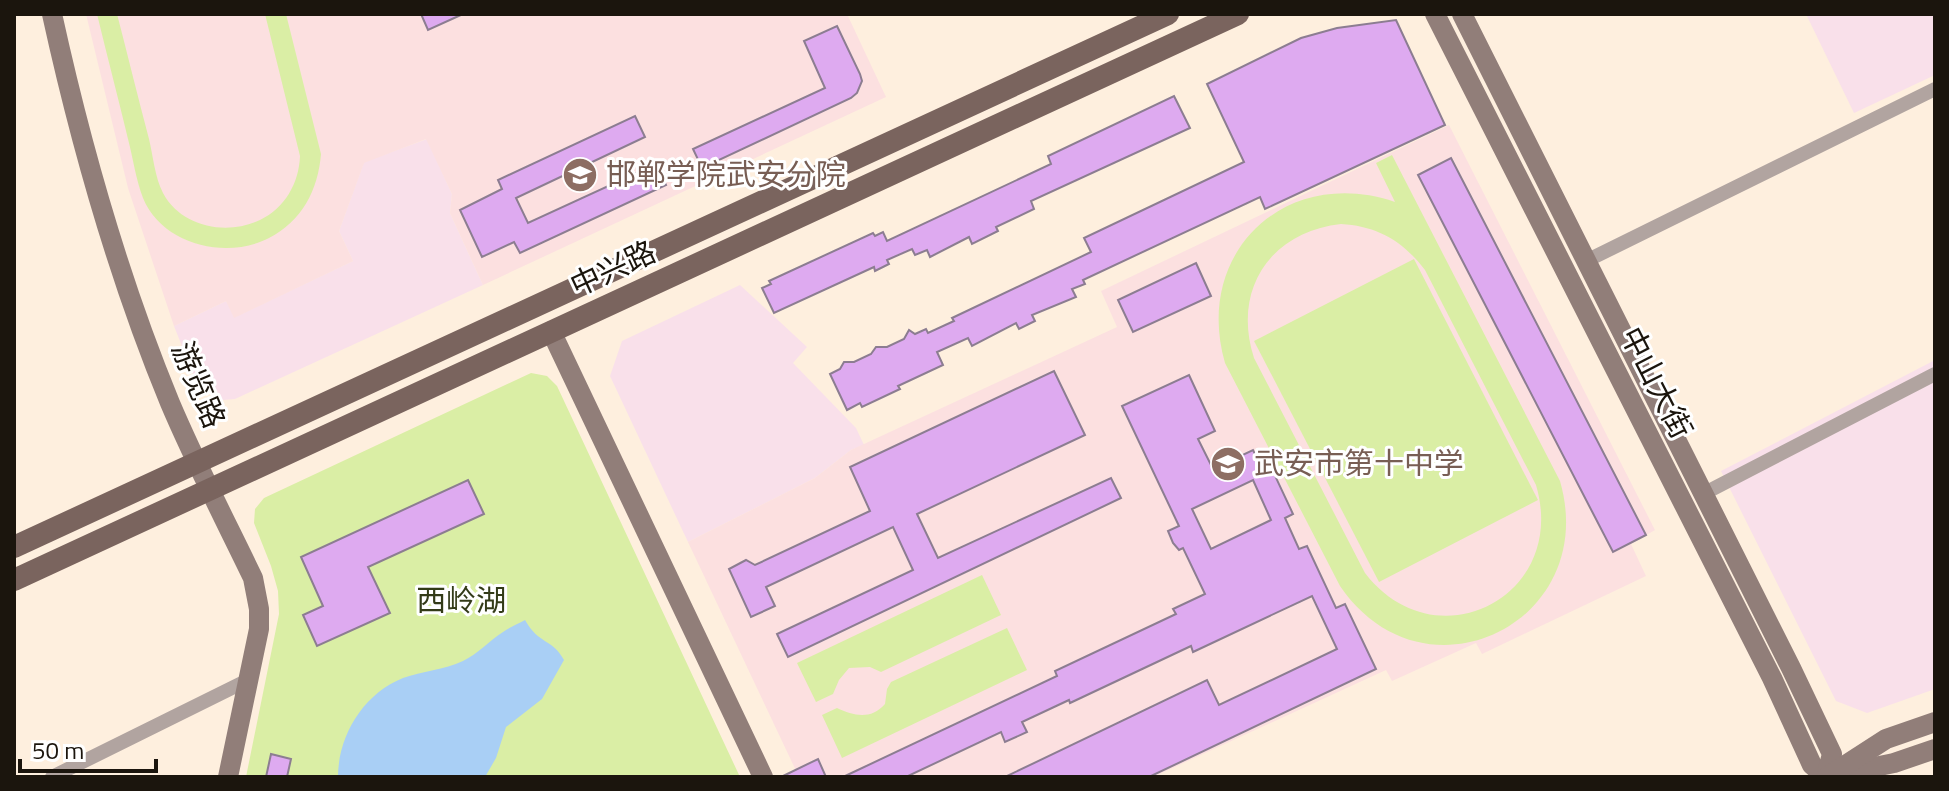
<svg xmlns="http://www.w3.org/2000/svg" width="1949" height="791" viewBox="0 0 1949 791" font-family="'Titillium Web','Noto Sans SC',sans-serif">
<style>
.commercial{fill:#f9e0ea}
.education{fill:#fce0e0}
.green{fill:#daeea5;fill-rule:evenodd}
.water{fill:#a9cff5}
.building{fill:#deaaf0;stroke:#8c7d91;stroke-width:2;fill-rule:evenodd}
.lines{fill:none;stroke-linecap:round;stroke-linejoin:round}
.street{stroke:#b1a4a0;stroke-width:14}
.secondary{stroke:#917e79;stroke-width:20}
.primary{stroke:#7a645e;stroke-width:22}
.labels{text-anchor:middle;stroke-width:6;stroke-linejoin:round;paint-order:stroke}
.education-label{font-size:30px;fill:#785e54;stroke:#fff;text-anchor:start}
.street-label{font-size:30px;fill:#1b150d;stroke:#fff}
.park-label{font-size:30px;fill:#333b18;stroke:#fff}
</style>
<rect width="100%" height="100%" fill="#feefde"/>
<g class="commercial">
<polygon points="1806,14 1935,14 1935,75 1854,113"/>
<polygon points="427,139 452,194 450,213 483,285 235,399 223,400 205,389 193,374 174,326 226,301 235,317 353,261 339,231 364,162"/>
<polygon points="740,285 807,347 793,363 856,428 864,445 851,450 815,478 688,542 610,376 622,341"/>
<polygon points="1935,360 1935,689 1867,713 1836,701 1721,471"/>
</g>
<g class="education">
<polygon points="86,14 847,14 886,97 483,285 450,213 452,194 426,139 364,163 339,231 353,261 234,318 226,301 174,326 128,188"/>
<polygon points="1449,125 1655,530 1631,544 1646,576 1482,654 1476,643 1392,681 1386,670 1153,777 799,777 688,542 815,478 851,450 1117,327 1101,291"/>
</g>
<g class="green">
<path d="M97,14H117C128,56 138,98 149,139C153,156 155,178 163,193C181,227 227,236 260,220C285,208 299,183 300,156L265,14H286L321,154C318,190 302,221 269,238C227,260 162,245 143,198C136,180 133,158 128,139C118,97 107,56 97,14Z"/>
<path d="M1392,155L1560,481C1601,623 1424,709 1340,586L1225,363C1193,252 1286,165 1395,202L1376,163ZM1341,224C1377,226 1403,241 1425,270L1536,485C1569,596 1436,665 1365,573L1254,358C1232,290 1270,232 1341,224Z"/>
<polygon points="1414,259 1538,500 1379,582 1254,341"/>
<polygon points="531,373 547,376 557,386 740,777 246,777 279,614 278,591 271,566 254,523 255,509 264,498"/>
<polygon points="982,575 1001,615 881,672 870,667 849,668 839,680 833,694 816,702 797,663"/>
<path d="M1007,628L1027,670L842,758L822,715L837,708C854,716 871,720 885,704L887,689L891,682Z"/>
</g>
<path class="water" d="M525,620C539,645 552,638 564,660L542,699L506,727L496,758L485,777H338C338,736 363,694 403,678C422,671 444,670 463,661C478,654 489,641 503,632C510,627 518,624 525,620Z"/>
<g class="building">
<polygon points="421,14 463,14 428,30"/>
<polygon points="1396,20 1445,125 1265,209 1260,197 1083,280 1085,284 1072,289 1076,297 1032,315 1035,321 1019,329 1016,323 972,346 968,338 937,352 943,365 898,386 900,389 862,407 860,403 847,410 830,374 840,369 844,362 854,362 871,354 876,347 887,347 904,339 909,330 915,334 926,329 928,333 954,321 952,318 1091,252 1084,238 1244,162 1207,84 1301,38 1337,28"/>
<polygon points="837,26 860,74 862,81 857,93 851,98 702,168 693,149 825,88 804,41"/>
<polygon points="1174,96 1190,128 1031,201 1034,209 996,227 998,231 972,244 969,237 930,257 927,250 915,255 912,249 887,260 889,264 875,271 874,267 774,313 762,288 771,284 769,281 873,233 875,236 883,232 887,241 1051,164 1048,156"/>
<polygon points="635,116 645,137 516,198 528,223 656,164 666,185 520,253 514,242 482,257 460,210 502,189 498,180"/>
<polygon points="1451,158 1646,535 1613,552 1418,175"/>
<polygon points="1196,263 1211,296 1133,332 1118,300"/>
<polygon points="1054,371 1085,435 917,514 938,558 1111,478 1121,498 788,657 777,634 913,570 893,527 766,587 775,606 751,617 729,569 746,560 755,565 870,511 850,467"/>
<path d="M1189,375L1215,431L1198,439L1213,469L1253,450L1262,469L1270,465L1293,514L1285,518L1299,549L1307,546L1336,608L1345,604L1376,669L1149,777H1005L1207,680L1219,705L1337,649L1312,596L1193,652L1191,646L1070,703L1069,700L1022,722L1027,732L1005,742L1001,732L906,777H843L1057,676L1055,671L1176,614L1173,609L1205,594L1183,548L1179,550L1173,543L1168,531L1179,526L1122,406ZM1253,480L1271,520L1211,549L1192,509Z"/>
<polygon points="468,480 484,514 368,567 390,613 317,646 303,615 323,606 301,557"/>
<polygon points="271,754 291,759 287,777 266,777"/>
<polygon points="818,759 826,777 781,777"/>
</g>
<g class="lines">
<g class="street">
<polyline points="1586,261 1935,89"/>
<polyline points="1703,494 1935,374"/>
<polyline points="52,777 248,680"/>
</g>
<g class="secondary">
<path d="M52,14C81,146 118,277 170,403C195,462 225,520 253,578L259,609V629L228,777"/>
<polyline points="1435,14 1772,678 1812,765 1826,777"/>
<polyline points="1462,14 1791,668 1832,754 1826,777"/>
<polyline points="551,331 763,777"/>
<polyline points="1841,774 1894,763 1935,749"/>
<polyline points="1827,777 1886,739 1935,722"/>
</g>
<g class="primary">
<polyline points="14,547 1168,14"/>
<polyline points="14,580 1238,14"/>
</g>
</g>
<defs>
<g id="university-disc" transform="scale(1.8)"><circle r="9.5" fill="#8d6e63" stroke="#fff"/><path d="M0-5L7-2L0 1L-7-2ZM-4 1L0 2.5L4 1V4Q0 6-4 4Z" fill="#fff"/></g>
<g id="school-disc" transform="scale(1.8)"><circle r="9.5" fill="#8d6e63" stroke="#fff"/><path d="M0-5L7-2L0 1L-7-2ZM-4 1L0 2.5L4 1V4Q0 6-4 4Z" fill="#fff"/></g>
</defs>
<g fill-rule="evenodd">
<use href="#university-disc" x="580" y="175"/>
<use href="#school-disc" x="1228" y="464"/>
</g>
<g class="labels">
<g class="education-label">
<text x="606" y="185">邯郸学院武安分院</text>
<text x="1254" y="474">武安市第十中学</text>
</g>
<g class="street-label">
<text transform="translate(613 269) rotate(-25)" y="10">中兴路</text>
<text transform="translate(1656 383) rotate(63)" y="10">中山大街</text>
<text transform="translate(198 385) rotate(67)" y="10">游览路</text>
</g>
<g class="park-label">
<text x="461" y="611">西岭湖</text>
</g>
</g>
<rect width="1949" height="791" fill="none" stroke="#1b150d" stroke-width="32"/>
<path d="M20 759v12h136v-12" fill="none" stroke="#1b150d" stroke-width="4"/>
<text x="32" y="759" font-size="24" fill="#1b150d" stroke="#ffffff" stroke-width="6" paint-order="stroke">50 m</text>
</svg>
